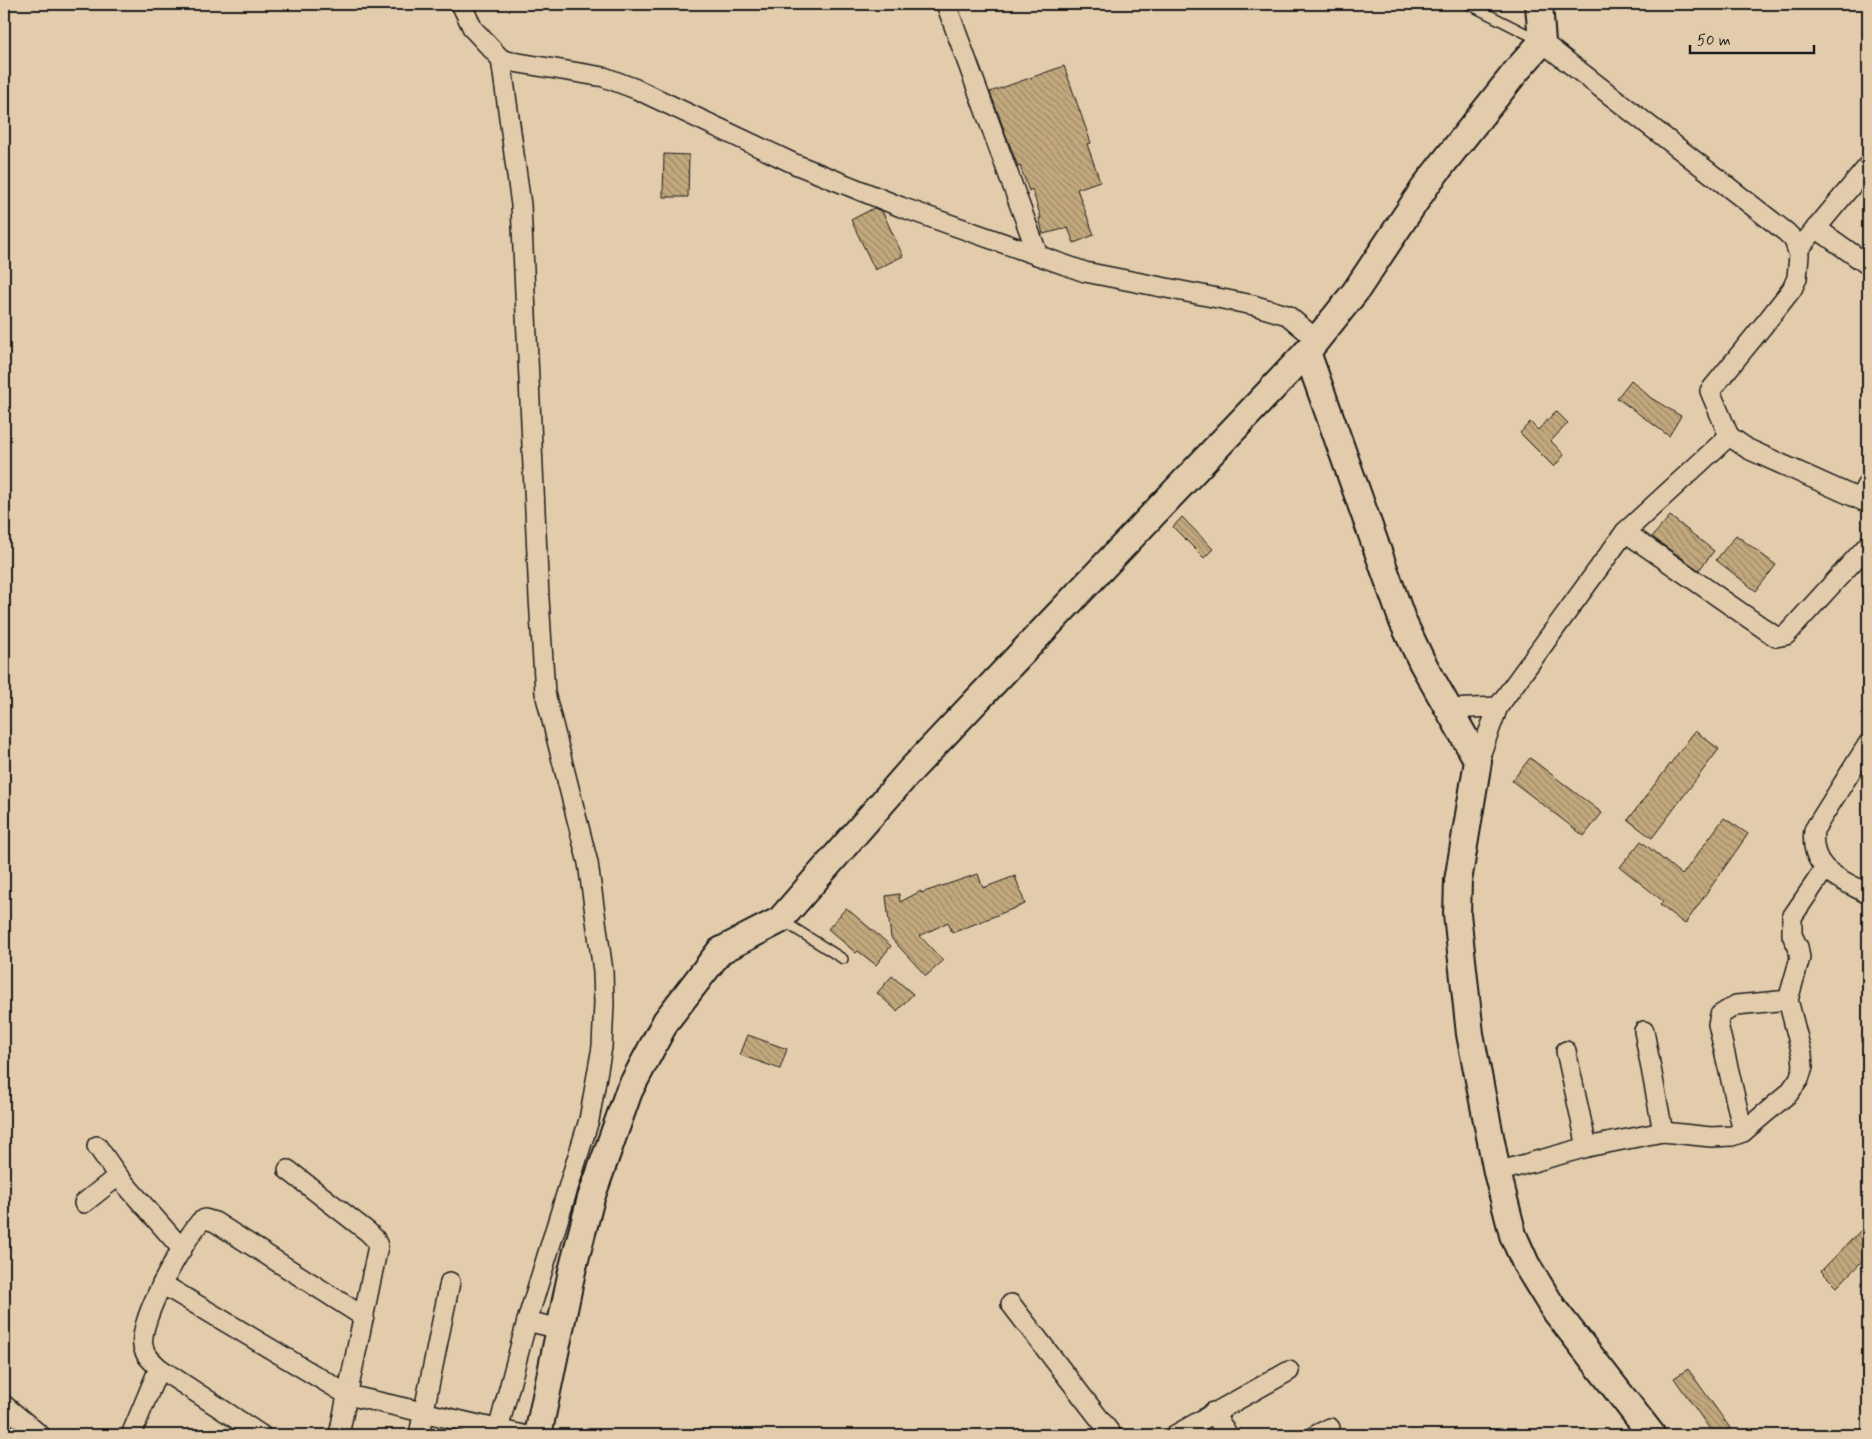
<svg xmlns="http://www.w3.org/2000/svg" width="1872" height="1439" viewBox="0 0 1872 1439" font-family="Mynerve,sans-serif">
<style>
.building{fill:url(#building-back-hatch);stroke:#1c1c1c}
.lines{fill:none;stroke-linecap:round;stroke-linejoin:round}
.lane-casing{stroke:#1c1c1c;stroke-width:12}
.street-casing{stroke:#1c1c1c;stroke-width:22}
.secondary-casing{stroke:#1c1c1c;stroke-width:30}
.lane{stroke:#e2ccab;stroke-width:9}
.street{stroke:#e2ccab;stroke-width:19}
.secondary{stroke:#e2ccab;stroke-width:26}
</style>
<defs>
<pattern id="building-back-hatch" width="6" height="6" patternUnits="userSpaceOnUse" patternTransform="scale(1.25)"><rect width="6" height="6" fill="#c3a97d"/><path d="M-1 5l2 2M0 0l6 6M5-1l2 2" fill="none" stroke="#9e8966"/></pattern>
</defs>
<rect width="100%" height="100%" fill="#e2ccab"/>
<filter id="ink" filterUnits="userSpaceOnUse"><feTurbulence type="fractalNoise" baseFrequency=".02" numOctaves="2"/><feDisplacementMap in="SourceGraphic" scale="10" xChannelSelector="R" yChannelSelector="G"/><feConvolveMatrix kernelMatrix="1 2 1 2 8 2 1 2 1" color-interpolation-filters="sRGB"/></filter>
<g filter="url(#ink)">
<g class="building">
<polygon points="1064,66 1091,143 1087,144 1100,181 1077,189 1094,235 1074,243 1068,228 1043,234 1039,218 1041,218 1032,189 1029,191 1020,166 1018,167 990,92"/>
<polygon points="664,154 689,155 688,197 663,197"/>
<polygon points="874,208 882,211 903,256 875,270 851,220"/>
<polygon points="1631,380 1651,398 1681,416 1669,436 1617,398"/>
<polygon points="1556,411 1568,423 1551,441 1564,455 1554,467 1520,433 1530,422 1538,430"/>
<polygon points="1670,516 1714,551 1699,570 1652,537"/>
<polygon points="1182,517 1213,549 1204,558 1173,527"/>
<polygon points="1736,535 1776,565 1756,591 1716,560"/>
<polygon points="1695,731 1719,749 1652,838 1628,820"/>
<polygon points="1530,758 1602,813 1584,836 1512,781"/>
<polygon points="1724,818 1748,834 1685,924 1660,905 1663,901 1620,867 1641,841 1682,875"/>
<polygon points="978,874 983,888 1015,876 1025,904 952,933 948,922 920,936 943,961 926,976 891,938 886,896 899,894 900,902 921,891 921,893"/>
<polygon points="846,908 891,946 876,965 858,951 856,953 828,929"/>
<polygon points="892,976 913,994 897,1011 877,993"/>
<polygon points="748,1035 787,1049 780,1069 740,1055"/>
<polygon points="1868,1223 1868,1255 1837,1287 1821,1271"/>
<polygon points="1688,1369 1730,1428 1720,1435 1714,1435 1674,1378"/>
</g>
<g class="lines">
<g class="lane-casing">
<g id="lane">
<polyline points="1468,4 1539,40"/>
<polyline points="783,921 843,959"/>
</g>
</g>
<g class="street-casing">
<g id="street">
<polyline points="461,4 473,29 501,59 507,61 604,77 636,89 795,164 901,207 1085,272 1253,305 1287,315 1316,339"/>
<polyline points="946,4 1038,255"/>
<polyline points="501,59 521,205 539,598 545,693 588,863 603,971 604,1003 602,1047 589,1120 527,1321"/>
<polyline points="1816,228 1868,265"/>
<polyline points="1798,250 1868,166"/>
<polyline points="1729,436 1748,449 1868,503"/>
<polyline points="1859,499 1868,483"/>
<polyline points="1625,532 1776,637 1786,635 1868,545"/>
<polyline points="1447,709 1498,707"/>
<path d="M1868,744L1814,830C1809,870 1839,878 1868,894"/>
<polyline points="1478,761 1498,707 1625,532 1729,436 1710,391 1767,321 1792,289 1797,278 1799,255 1794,240 1786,232 1542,42"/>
<polyline points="1644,1031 1663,1132"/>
<polyline points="1566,1051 1587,1147"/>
<polyline points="1743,1132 1718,1024 1720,1015 1736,1005 1788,1000"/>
<polyline points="97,1146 118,1176"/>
<polyline points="288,1170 368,1232 375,1239 378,1246 339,1435"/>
<polyline points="1497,1172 1587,1147 1663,1132 1711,1137 1732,1136 1743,1132 1789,1093 1799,1079 1803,1067 1802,1054 1788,1000 1800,958 1798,947 1792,935 1792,917 1824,870"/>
<polyline points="84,1203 118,1176 182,1249"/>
<polyline points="162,1284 348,1395 523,1435"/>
<polyline points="1011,1304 1112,1435"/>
<polyline points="4,1405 40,1435"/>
<polyline points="1213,1412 1228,1435"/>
<polyline points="498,1430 527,1321 560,1329"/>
<polyline points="131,1435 159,1368"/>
<path d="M261,1435L159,1368C152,1361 145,1356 143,1346C138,1320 183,1242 200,1222L205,1219L215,1222L364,1317"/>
<polyline points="419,1435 450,1282"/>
<polyline points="1175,1435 1289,1371"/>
<polyline points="1316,1435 1330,1428"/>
</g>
</g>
<g class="secondary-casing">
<g id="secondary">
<polyline points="1307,352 1403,622 1422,662 1478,761 1458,881 1457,914 1470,1034 1497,1172 1513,1235 1526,1264 1553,1308 1652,1435"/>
<polyline points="538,1435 572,1271 591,1198 629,1091 666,1021 720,951 780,920 909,772 1307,352 1355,292 1429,181 1518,69 1542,42 1539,4"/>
</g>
</g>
<use href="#lane" class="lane"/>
<use href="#street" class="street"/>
<use href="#secondary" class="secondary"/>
</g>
</g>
<rect width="1872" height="1439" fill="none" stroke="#e2ccab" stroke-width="20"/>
<rect x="10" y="10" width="1852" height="1419" fill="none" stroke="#1c1c1c" stroke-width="2" filter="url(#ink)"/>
<path d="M1690 45v8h124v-8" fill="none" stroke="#1c1c1c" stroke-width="2.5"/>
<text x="1697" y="45" font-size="15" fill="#1c1c1c" stroke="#e2ccab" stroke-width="4" paint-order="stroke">50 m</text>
</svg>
